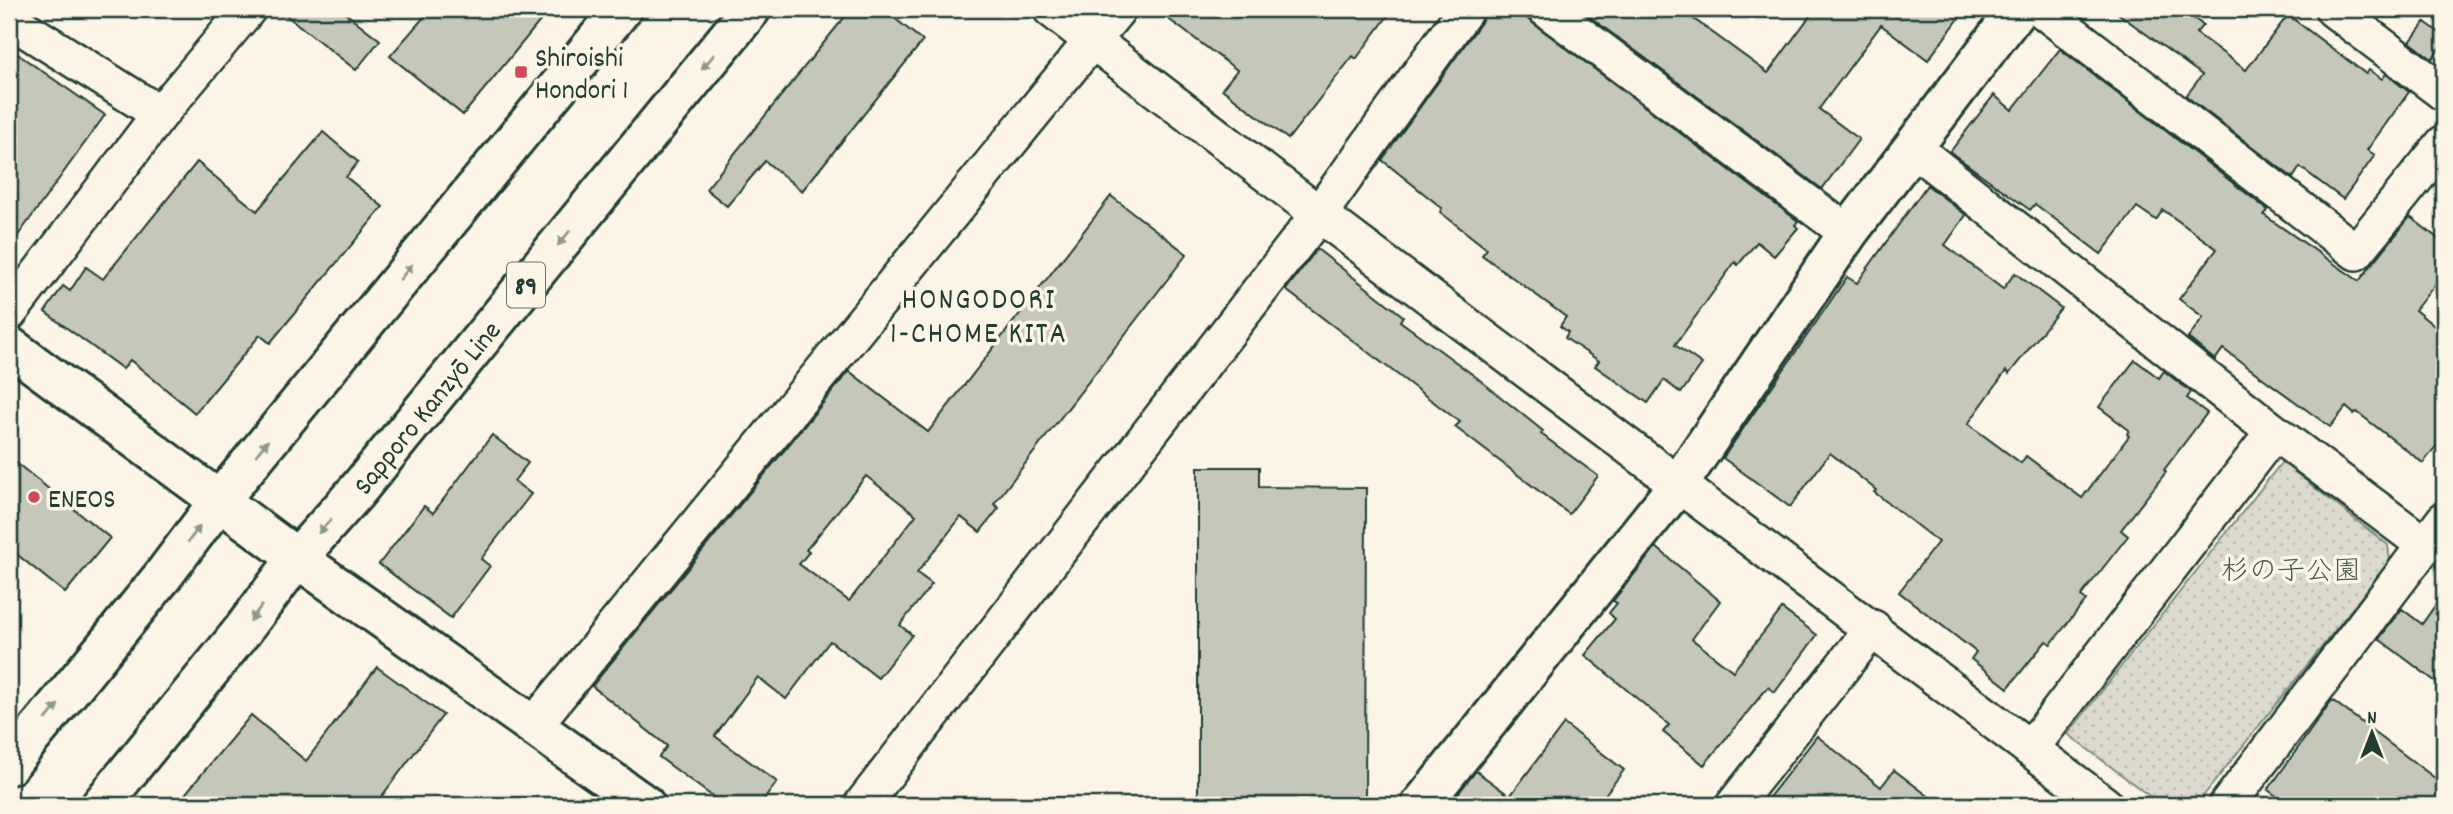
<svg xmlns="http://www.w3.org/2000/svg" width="2453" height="814" viewBox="0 0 2453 814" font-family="Dekko,'Klee One',sans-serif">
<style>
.park{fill:url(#park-dots);stroke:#7e8c80;stroke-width:2}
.building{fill:#c5c7b9;stroke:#1f3d34;stroke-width:2;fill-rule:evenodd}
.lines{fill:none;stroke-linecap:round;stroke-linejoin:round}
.minor-casing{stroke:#1f3d34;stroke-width:40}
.tertiary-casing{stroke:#1f3d34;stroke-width:44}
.primary-casing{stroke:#1f3d34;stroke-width:44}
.minor{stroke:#fcf5e5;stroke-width:35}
.tertiary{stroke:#fcf5e5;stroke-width:38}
.primary{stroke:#fcf5e5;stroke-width:38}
.oneway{fill:#8e998c}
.poi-dot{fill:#d1495b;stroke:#fcf5e5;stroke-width:2.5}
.labels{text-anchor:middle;stroke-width:7;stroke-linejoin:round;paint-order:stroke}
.shield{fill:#fcf5e5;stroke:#617469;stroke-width:2}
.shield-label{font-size:26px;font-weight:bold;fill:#1f3d34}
.poi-label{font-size:28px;fill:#1f3d34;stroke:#fcf5e5;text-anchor:start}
.street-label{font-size:28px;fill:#1f3d34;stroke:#fcf5e5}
.park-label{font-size:28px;fill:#455c52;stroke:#fcf5e5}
.neighbourhood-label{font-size:30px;letter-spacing:2px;fill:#1f3d34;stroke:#fcf5e5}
</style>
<defs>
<pattern id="park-dots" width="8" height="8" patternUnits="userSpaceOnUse" patternTransform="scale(1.75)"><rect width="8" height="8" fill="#dcdacc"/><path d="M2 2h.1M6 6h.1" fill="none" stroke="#bcbcb0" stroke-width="1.8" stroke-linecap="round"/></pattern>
</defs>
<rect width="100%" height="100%" fill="#fcf5e5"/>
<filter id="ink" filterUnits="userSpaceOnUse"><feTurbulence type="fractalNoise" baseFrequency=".0143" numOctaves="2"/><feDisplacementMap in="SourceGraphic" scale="14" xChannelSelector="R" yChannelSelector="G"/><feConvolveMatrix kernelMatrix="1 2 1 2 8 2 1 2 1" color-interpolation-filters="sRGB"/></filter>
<g filter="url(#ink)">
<polygon class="park" points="2282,462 2388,545 2390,561 2196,805 2161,805 2068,734"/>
<g class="building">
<polygon points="278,9 340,9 380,40 356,70"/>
<polygon points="431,9 550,9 463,115 390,56"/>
<polygon points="851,9 883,9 923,41 802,191 765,161 727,206 706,189"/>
<polygon points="1155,9 1393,9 1356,59 1353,56 1288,139 1222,89 1237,70"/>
<polygon points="1487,9 1514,9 1798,221 1795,225 1798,228 1774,256 1757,242 1738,265 1735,262 1675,345 1702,364 1681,393 1664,380 1648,403 1595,366 1599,361 1565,338 1568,332 1560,326 1566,317 1482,255 1487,249 1440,212 1442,208 1382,160 1482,21"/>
<polygon points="1579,9 1680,9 1768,73 1815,9 1966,9 1928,60 1881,25 1819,109 1859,139 1822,189"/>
<polygon points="2112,9 2181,9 2203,25 2196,33 2246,70 2288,15 2366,74 2369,70 2382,79 2386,74 2409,92 2367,150 2375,155 2343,199 2300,167 2293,178 2186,96 2202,75"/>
<polygon points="2425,22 2444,36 2444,42 2432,59 2410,42"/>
<polygon points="9,48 105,115 9,248"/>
<polygon points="2060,49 2268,210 2264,215 2359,281 2410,217 2444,243 2444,273 2415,310 2444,334 2444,436 2423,463 2357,412 2354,414 2346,407 2330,427 2223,349 2215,360 2188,338 2203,317 2179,299 2217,249 2163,210 2156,220 2137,207 2101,254 2035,204 2030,210 1950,152 1994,95 2012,110"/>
<polygon points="323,132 358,162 346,177 383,207 270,343 260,335 195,413 130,360 123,369 45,312 63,286 70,291 86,267 103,279 197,162 257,211"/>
<polygon points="1927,185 1966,215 1945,245 2003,289 2015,273 2061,308 2009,374 2006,371 1968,424 2021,463 2026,456 2082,498 2129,436 2127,434 2129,430 2099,407 2135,360 2159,378 2164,371 2191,392 2187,398 2207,413 2164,470 2166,472 2121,530 2128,536 2081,596 2086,600 2051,644 2046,641 2008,688 1971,659 1976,652 1899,592 1938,542 1874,492 1876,490 1830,453 1790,507 1723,458 1847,277 1857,283"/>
<path d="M1111,196L1187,254L994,504L999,508L980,532L961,517L917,573L932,584L900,625L912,635L878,678L830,641L786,699L758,677L715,736L777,782L760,805H724L659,757L667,746L592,686L849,371L928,432ZM866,476L916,515L849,601L799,564L809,552L806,550Z"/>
<polygon points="1317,249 1403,316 1400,321 1476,377 1543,431 1541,434 1598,476 1569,514 1455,427 1460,422 1286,290"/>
<polygon points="492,435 528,463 514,481 531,494 481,559 490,566 451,618 379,564 424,506 433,513"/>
<polygon points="9,457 110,538 65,593 9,548"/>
<polygon points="1198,467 1259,467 1259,487 1366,488 1365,805 1198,805"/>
<polygon points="1656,547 1720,601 1692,639 1733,671 1782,609 1817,635 1775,692 1768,687 1704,765 1663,732 1669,725 1585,655 1615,619 1609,613 1617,603 1613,601"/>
<polygon points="2444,593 2444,688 2379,639 2402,609 2422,624"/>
<polygon points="377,667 443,715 375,805 176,805 251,715 306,761"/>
<polygon points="2332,700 2444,785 2444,805 2289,805 2268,790"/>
<polygon points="1564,724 1624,770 1597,805 1449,805 1476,771 1510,796"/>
<polygon points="1817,736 1881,787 1894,770 1940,805 1763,805"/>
</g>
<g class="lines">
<g class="minor-casing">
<g id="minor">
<polyline points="1051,9 1319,214 2105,805"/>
<polyline points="1546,9 1848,233"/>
<polyline points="2041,9 2356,252 2444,143"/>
<polyline points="2333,9 2444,93"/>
<polyline points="9,19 160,114"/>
<polyline points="1913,148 2274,432 2425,545"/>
<polyline points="9,313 160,114 248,9"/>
<polyline points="534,725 1118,9"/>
<polyline points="2030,749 2274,432"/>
<polyline points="862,805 1319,214 1466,9"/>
<polyline points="1734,805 1873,628"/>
<polyline points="2227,805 2444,520"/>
</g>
</g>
<g class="tertiary-casing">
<g id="tertiary">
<polyline points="9,346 297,558 645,805"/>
<polyline points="1421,805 1678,485 1848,233 2018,9"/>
</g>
</g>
<g class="primary-casing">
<g id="primary">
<polyline points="9,765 162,577 219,501 622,9"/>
<path id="s1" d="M101,805L243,630L297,558L356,492L751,9"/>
</g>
</g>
<use href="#minor" class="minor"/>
<use href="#tertiary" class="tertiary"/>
<use href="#primary" class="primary"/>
</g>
<defs><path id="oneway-solid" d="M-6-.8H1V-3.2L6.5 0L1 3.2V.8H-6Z" transform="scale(1.75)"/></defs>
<g class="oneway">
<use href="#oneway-solid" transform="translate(708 62) rotate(129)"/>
<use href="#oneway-solid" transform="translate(564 238) rotate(129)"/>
<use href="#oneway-solid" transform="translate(406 272) rotate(-51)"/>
<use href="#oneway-solid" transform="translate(262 448) rotate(-51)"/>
<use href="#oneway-solid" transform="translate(325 526) rotate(132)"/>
<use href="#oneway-solid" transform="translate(194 534) rotate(-53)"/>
<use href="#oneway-solid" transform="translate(256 613) rotate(126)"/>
<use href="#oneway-solid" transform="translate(52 712) rotate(-51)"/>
</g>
</g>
<g class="poi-dot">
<rect x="514" y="65" width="14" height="14" rx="3.5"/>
<circle cx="34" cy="497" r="7"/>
</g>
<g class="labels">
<rect class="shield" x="507" y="262.5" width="38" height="45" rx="5"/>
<g class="shield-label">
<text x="526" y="294">89</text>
</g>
<g class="poi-label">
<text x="535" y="66">Shiroishi<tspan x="535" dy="32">Hondori 1</tspan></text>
<text x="48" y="507">ENEOS</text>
</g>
<g class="street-label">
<text dy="10" stroke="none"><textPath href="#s1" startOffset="514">Sapporo Kanzyō Line</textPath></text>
</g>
<g class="park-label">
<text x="2291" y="579">杉の子公園</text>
</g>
<g class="neighbourhood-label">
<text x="979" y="308">HONGODORI<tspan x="979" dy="34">1-CHOME KITA</tspan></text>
</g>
</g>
<rect width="2453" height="814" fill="none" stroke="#fcf5e5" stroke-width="35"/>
<rect x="18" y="18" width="2418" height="779" fill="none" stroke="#1f3d34" stroke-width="2.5" filter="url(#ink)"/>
<g transform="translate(2372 733)" stroke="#fcf5e5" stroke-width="5" paint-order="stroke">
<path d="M0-5L12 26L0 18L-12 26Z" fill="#1f3d34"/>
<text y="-10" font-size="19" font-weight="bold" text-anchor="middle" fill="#1f3d34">N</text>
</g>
</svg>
